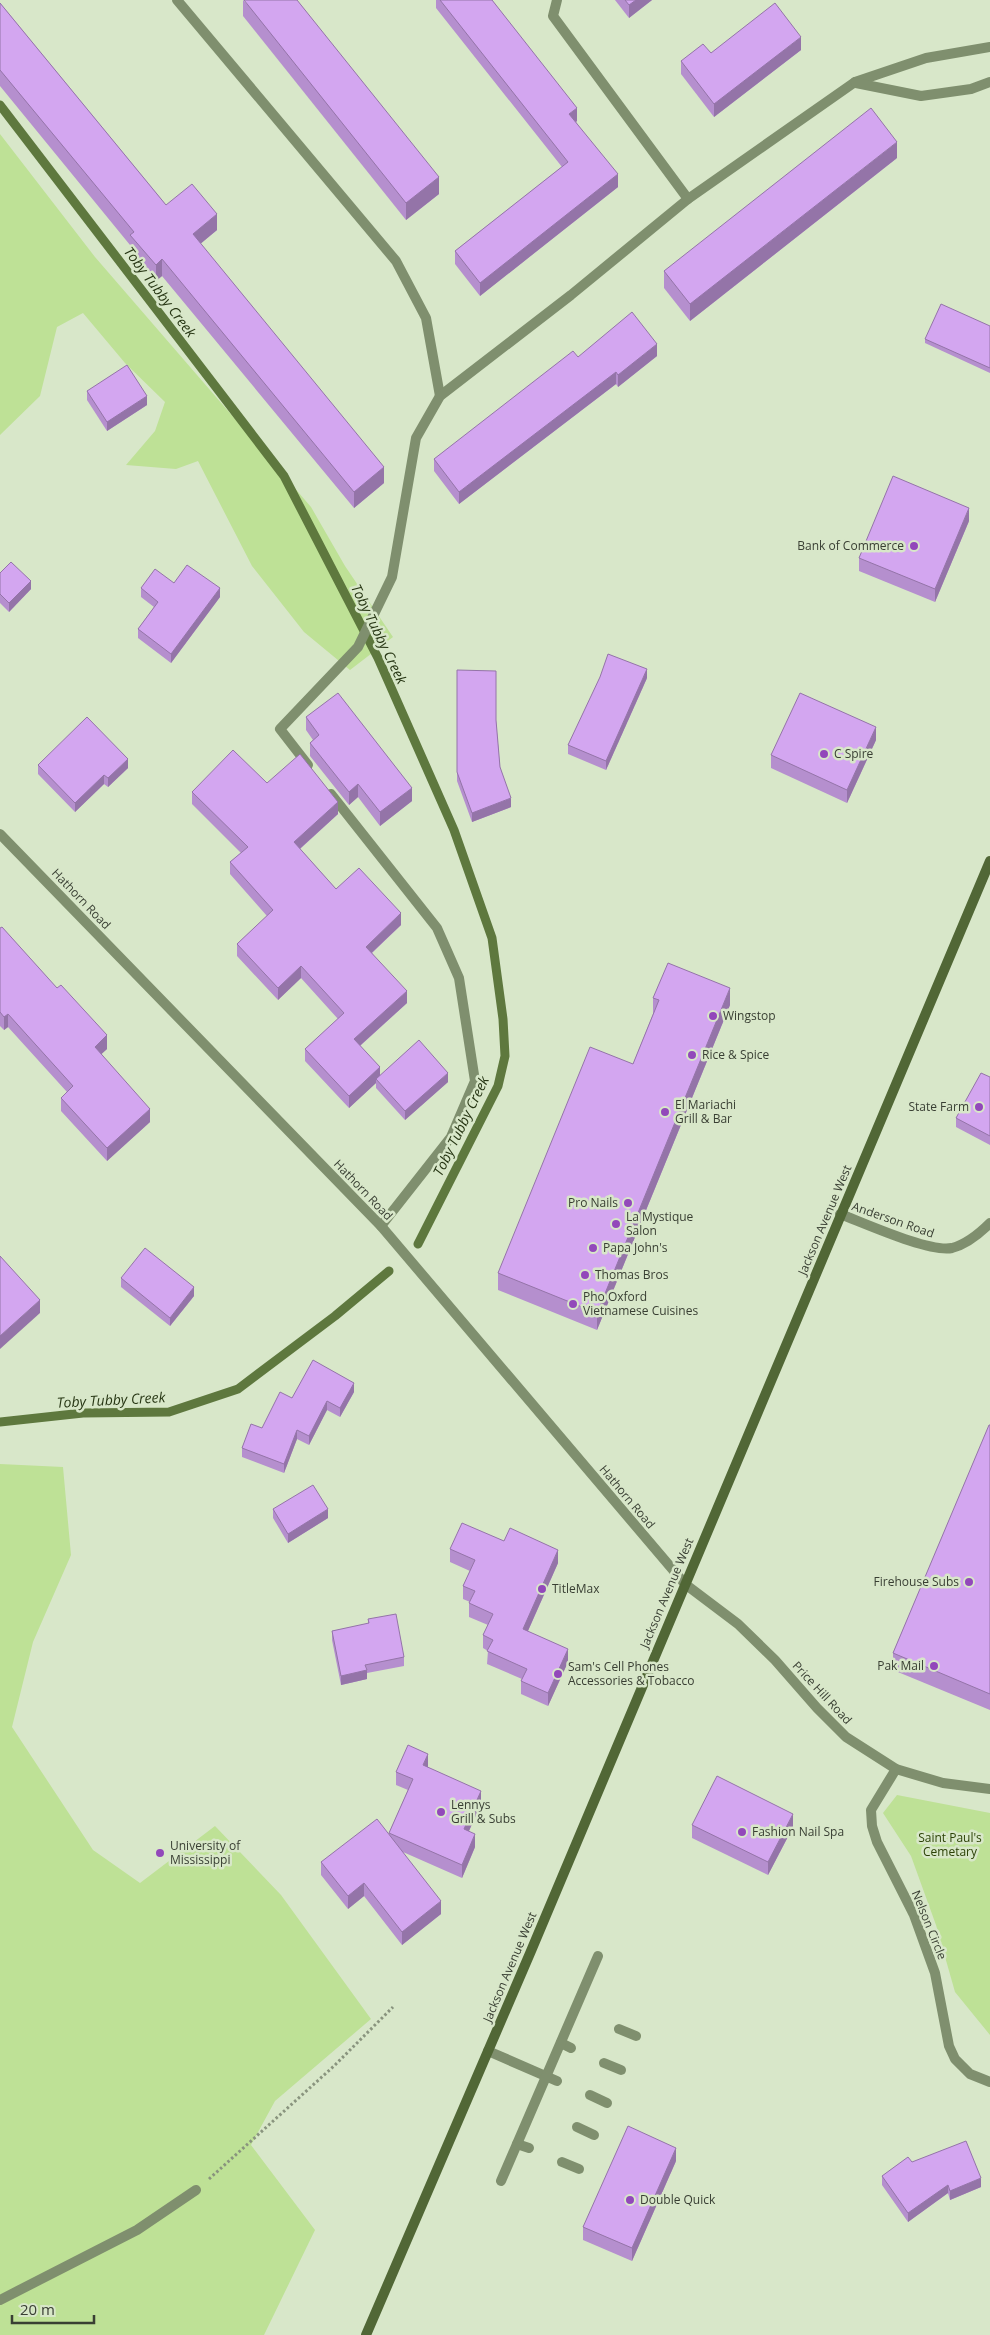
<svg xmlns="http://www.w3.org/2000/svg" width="990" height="2335" viewBox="0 0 990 2335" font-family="'Open Sans',sans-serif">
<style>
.green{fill:#bee196}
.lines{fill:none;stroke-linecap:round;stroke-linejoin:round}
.stream{stroke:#5e783e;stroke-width:9}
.path{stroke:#89947e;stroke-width:3;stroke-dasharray:2.5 2.5;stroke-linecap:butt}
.service{stroke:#7f8f6e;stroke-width:10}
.minor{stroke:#7f8f6e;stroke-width:10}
.secondary{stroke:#516736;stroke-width:10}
.wall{fill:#b58fce}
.shaded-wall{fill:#9474a8}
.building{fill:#d3a6f0;stroke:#9474a8}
.poi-dot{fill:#9248ba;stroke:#d8e7c9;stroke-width:2}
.labels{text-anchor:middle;stroke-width:5;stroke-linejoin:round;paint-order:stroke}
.poi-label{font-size:12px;fill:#393f33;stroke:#d8e7c9;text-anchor:start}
.street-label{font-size:12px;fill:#393f33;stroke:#d8e7c9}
.park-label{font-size:12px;fill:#2c4207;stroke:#d8e7c9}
.water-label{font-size:14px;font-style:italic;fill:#273614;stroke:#d8e7c9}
</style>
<rect width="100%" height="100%" fill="#d8e7c9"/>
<g class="green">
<polygon points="0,134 95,257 311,507 345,566 393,637 350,670 304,632 252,566 198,461 176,469 126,465 155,431 165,402 125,363 83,313 57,327 40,396 0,435"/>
<polygon points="0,1464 63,1467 71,1555 33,1642 12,1727 93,1850 140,1883 215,1826 281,1895 371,2019 275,2101 251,2145 315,2230 264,2335 0,2335"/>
<polygon points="897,1795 990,1813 990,2035 955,1992 936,1925 911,1856 883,1813"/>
</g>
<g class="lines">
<g class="stream">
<polyline points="0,105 284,476 378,658 454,830 492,938 503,1019 505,1056 498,1086 418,1244"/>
<polyline points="0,1422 83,1413 169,1412 238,1389 335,1316 389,1271"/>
</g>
<polyline class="path" points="209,2179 334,2066 393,2007"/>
<g class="service">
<polyline points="177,0 396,261 426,318 440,396"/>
<polyline points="557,0 553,16 688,199"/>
<polyline points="308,765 280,729 358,647 392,577 416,438 440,396 571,295 688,199 855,82"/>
<polyline points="331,794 437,928 459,978 475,1081 451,1137 381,1226"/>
<polyline points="619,2029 636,2036"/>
<polyline points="561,2043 571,2048"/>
<polyline points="488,2051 557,2081"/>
<polyline points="604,2063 621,2070"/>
<polyline points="590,2095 607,2103"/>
<polyline points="577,2127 594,2135"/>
<polyline points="517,2144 529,2148"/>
<polyline points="562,2162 579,2169"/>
<polyline points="501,2181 598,1956"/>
<polyline points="0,2300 137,2230 196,2190"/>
</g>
<g class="minor">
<polyline points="855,82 926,58 990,47"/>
<polyline points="856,83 921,96 971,89 990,82"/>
<polyline points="0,834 381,1226 685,1584 738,1624 775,1660 817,1708 846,1737 896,1769 943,1783 990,1789"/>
<path d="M840,1214C864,1223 930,1253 952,1248C967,1244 979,1234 990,1223"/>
<polyline points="896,1769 871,1810 872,1826 877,1842 914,1915 935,1973 949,2046 955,2059 970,2074 990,2082"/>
</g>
<polyline class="secondary" points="366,2335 531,1951 990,861"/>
</g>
<g class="wall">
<polygon points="243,0 439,194 406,220 243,16"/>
<polygon points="436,0 492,0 577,121 576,122 618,187 480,296 455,264 455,251 562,167 436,8"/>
<polygon points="615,0 652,0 629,18"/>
<polygon points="0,3 166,205 217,230 200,244 384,483 354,508 162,276 156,281 130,251 130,245 0,86"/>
<polygon points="801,50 714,117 681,74 681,61 711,53"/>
<polygon points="897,158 690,321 664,288 664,271"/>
<polygon points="990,326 990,373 925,343 925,339"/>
<polygon points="657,356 618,387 616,384 459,504 434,471 434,459 578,357"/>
<polygon points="87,391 147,405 107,431 87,400"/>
<polygon points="969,521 935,602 859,571 859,558"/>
<polygon points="0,573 31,589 9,612 0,603"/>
<polygon points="174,583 220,597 171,663 138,638 138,629 154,607 141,597 141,588"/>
<polygon points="457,670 496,721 500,767 511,807 472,822 457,781"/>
<polygon points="647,678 606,770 568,754 568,745"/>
<polygon points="306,717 412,801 380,826 358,797 349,805 310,756 310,743 313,740 306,730"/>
<polygon points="876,740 847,803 771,768 771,755"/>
<polygon points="38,765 128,768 108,787 104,784 75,812 38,774"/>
<polygon points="267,783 338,814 300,849 336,889 401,925 372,953 407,1003 360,1046 380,1075 448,1082 405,1120 376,1088 376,1083 349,1108 305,1061 305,1049 338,1019 301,978 278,1000 237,956 237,944 267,916 230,874 230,862 241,853 192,804 192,792"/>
<polygon points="0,928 107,1049 101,1054 150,1122 107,1161 61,1111 61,1098 67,1092 8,1027 4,1030 0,1026"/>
<polygon points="653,998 730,1005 597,1330 498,1290 498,1273 633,1064 653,1014"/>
<polygon points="990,1077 990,1145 956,1127 956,1118"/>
<polygon points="121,1278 194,1296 170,1326 121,1287"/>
<polygon points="354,1392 340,1417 327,1410 309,1445 297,1439 284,1473 242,1457 242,1448 292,1398"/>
<polygon points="990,1425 990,1710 893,1670 893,1653"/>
<polygon points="273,1509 328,1518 288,1543 273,1518"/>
<polygon points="504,1541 558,1563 528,1631 568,1662 548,1706 521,1694 521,1681 522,1679 487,1664 488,1651 483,1648 483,1635 488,1625 469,1617 469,1603 470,1602 463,1599 463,1586 470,1571 450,1562 450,1549"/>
<polygon points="368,1619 404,1657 404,1666 367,1673 367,1679 341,1685 332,1640 332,1631 368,1624"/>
<polygon points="428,1767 427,1768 481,1804 469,1831 475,1847 462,1878 403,1852 441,1914 402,1945 364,1896 348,1909 321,1875 321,1862 389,1835 389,1833 408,1790 396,1785 396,1772"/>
<polygon points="692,1825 793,1827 768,1875 692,1838"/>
<polygon points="676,2161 632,2261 583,2240 583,2227"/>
<polygon points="912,2162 981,2187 950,2200 948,2193 908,2222 882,2185 882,2176"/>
</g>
<g class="shaded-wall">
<polygon points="636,0 652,0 629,18 629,5"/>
<polygon points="801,37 801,50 714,117 714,104"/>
<polygon points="577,108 577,121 569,127 569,114"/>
<polygon points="897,142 897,158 690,321 690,304"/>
<polygon points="618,174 618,187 480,296 480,283"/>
<polygon points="439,177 439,194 406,220 406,203"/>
<polygon points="217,214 217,230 193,250 193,234"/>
<polygon points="162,259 162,276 156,281 156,265"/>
<polygon points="657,344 657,356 618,387 618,375"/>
<polygon points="616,372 616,384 459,504 459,492"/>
<polygon points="147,396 147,405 107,431 107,422"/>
<polygon points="384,467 384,483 354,508 354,492"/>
<polygon points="969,508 969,521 935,602 935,589"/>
<polygon points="31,581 31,589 9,612 9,603"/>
<polygon points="220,588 220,597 171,663 171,654"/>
<polygon points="647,669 647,678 606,770 606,761"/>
<polygon points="876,727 876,740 847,803 847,790"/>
<polygon points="128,759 128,768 108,787 108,778"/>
<polygon points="104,775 104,784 75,812 75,803"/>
<polygon points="358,784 358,797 349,805 349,792"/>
<polygon points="412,788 412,801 380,826 380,812"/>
<polygon points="511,798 511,807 472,822 472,813"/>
<polygon points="338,802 338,814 294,854 294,842"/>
<polygon points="401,913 401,925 366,958 366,947"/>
<polygon points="301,966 301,978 278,1000 278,988"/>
<polygon points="730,988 730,1005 597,1330 597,1313"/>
<polygon points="407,991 407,1003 354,1051 354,1039"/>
<polygon points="8,1014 8,1027 4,1030 4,1017"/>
<polygon points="107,1035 107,1049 95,1060 95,1047"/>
<polygon points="380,1067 380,1079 376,1079 376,1083 349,1108 349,1096"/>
<polygon points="448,1073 448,1082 405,1120 405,1111"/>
<polygon points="150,1109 150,1122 107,1161 107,1148"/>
<polygon points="194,1287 194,1296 170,1326 170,1318"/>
<polygon points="40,1300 40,1313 0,1349 0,1336"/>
<polygon points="354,1383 354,1392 340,1417 340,1408"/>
<polygon points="327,1401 327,1410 309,1445 309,1436"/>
<polygon points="297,1430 297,1439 284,1473 284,1464"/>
<polygon points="328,1509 328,1518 288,1543 288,1534"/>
<polygon points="558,1550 558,1563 523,1642 523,1629"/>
<polygon points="568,1649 568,1662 548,1706 548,1693"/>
<polygon points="367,1670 367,1679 341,1685 341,1676"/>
<polygon points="428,1754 428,1767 423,1779 423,1765"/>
<polygon points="481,1791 481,1804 464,1842 464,1829"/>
<polygon points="793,1814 793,1827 768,1875 768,1862"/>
<polygon points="475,1834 475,1847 462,1878 462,1865"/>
<polygon points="364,1883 364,1896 348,1909 348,1896"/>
<polygon points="441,1901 441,1914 402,1945 402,1932"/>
<polygon points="676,2148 676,2161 632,2261 632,2248"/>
<polygon points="981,2178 981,2187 950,2200 950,2191"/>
<polygon points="948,2185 948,2193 908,2222 908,2213"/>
</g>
<g class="building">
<polygon points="244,0 297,0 439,177 406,203"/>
<polygon points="440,0 492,0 577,108 569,114 618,174 480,283 455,251 568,162"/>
<polygon points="625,0 636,0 629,5"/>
<polygon points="0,3 166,205 192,184 217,214 193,234 384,467 354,492 162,259 156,265 130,235 134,232 0,70"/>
<polygon points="775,3 801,37 714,104 681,61 703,44 711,53"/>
<polygon points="871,108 897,142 690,304 664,271"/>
<polygon points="941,304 990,326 990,368 925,339"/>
<polygon points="632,312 657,344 618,375 616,372 459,492 434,459 573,351 578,357"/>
<polygon points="127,365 147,396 107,422 87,391"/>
<polygon points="893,476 969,508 935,589 859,558"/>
<polygon points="11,562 31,581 9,603 0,594 0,573"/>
<polygon points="187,565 220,588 171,654 138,629 158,602 141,588 155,569 174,583"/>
<polygon points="608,654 647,669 606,761 568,745 600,677"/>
<polygon points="457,670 496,671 496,720 500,767 511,798 472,813 457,772"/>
<polygon points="338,693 412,788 380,812 358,784 349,792 310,743 319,735 306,717"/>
<polygon points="800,693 876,727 847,790 771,755"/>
<polygon points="87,717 128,759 108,778 104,775 75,803 38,765"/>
<polygon points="233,750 267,783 300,754 338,802 294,842 336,889 359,868 401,913 366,947 407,991 354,1039 380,1067 349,1096 305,1049 344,1013 301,966 278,988 237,944 273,910 230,862 248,847 192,792"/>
<polygon points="2,927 57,988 61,985 107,1035 95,1047 150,1109 107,1148 61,1098 73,1086 8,1014 4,1017 0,1012 0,928"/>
<polygon points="668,963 730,988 597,1313 498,1273 590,1047 633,1064 659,1000 653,998"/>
<polygon points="419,1040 448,1073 405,1111 376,1079"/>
<polygon points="981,1073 990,1077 990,1136 956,1118"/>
<polygon points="145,1248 194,1287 170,1318 121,1278"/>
<polygon points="0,1256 40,1300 0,1336"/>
<polygon points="313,1360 354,1383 340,1408 327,1401 309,1436 297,1430 284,1464 242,1448 251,1424 262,1428 280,1392 292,1398"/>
<polygon points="989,1425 990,1425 990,1694 893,1653"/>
<polygon points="313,1485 328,1509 288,1534 273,1509"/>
<polygon points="462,1523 504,1541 510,1528 558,1550 523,1629 568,1649 548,1693 521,1681 527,1669 487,1651 493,1640 483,1635 493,1614 469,1603 475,1591 463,1586 475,1560 450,1549"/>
<polygon points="396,1614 404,1657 365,1665 367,1670 341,1676 332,1631 369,1623 368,1619"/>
<polygon points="408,1745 428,1754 423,1765 481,1791 464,1829 475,1834 462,1865 389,1833 413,1779 396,1772"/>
<polygon points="717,1776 793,1814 768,1862 692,1825"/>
<polygon points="377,1819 441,1901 402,1932 364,1883 348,1896 321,1862"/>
<polygon points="628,2126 676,2148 632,2248 583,2227"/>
<polygon points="966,2141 981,2178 950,2191 948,2185 908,2213 882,2176 908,2157 912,2162"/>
</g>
<g class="poi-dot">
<circle cx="914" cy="546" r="5"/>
<circle cx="824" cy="754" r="5"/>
<circle cx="713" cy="1016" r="5"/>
<circle cx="692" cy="1055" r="5"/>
<circle cx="979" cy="1107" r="5"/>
<circle cx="665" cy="1112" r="5"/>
<circle cx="628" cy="1203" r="5"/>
<circle cx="616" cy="1224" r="5"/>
<circle cx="593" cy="1248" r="5"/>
<circle cx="585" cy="1275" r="5"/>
<circle cx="573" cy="1304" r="5"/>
<circle cx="969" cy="1582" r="5"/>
<circle cx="542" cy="1589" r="5"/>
<circle cx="934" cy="1666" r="5"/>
<circle cx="558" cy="1674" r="5"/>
<circle cx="441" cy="1812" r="5"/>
<circle cx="742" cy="1832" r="5"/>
<circle cx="160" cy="1853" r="5"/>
<circle cx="630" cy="2200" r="5"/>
</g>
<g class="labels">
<g class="poi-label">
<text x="904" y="550" text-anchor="end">Bank of Commerce</text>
<text x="834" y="758">C Spire</text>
<text x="723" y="1020">Wingstop</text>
<text x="702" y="1059">Rice &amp; Spice</text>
<text x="675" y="1109">El Mariachi<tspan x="675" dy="14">Grill &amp; Bar</tspan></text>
<text x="969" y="1111" text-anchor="end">State Farm</text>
<text x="618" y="1207" text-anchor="end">Pro Nails</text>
<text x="626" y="1221">La Mystique<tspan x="626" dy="14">Salon</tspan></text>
<text x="603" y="1252">Papa John's</text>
<text x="595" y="1279">Thomas Bros</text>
<text x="583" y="1301">Pho Oxford<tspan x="583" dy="14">Vietnamese Cuisines</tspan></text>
<text x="959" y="1586" text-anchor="end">Firehouse Subs</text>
<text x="552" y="1593">TitleMax</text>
<text x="924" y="1670" text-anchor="end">Pak Mail</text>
<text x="568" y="1671">Sam's Cell Phones<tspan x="568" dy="14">Accessories &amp; Tobacco</tspan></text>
<text x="451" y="1809">Lennys<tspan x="451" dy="14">Grill &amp; Subs</tspan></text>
<text x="752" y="1836">Fashion Nail Spa</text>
<text x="170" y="1850">University of<tspan x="170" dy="14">Mississippi</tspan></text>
<text x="640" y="2204">Double Quick</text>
</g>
<g class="street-label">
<text transform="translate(81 899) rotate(46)" y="4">Hathorn Road</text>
<text transform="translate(363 1190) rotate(46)" y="4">Hathorn Road</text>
<text transform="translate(825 1220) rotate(-67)" y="4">Jackson Avenue West</text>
<text transform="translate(893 1220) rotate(19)" y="4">Anderson Road</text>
<text transform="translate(627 1497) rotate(50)" y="4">Hathorn Road</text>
<text transform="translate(667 1593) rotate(-67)" y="4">Jackson Avenue West</text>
<text transform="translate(822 1693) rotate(47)" y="4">Price Hill Road</text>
<text transform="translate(929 1925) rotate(68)" y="4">Nelson Circle</text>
<text transform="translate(510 1967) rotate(-67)" y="4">Jackson Avenue West</text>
</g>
<g class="park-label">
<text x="950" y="1842">Saint Paul's<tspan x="950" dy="14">Cemetary</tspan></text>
</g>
<g class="water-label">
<text transform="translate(160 292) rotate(53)" y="5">Toby Tubby Creek</text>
<text transform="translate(379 634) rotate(64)" y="5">Toby Tubby Creek</text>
<text transform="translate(461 1126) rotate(-64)" y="5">Toby Tubby Creek</text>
<text transform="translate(111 1400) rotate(-3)" y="5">Toby Tubby Creek</text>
</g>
</g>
<path d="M12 2315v8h82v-8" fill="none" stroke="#393f33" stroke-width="2.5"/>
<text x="20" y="2315" font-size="15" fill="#393f33" stroke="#d8e7c9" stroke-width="4" paint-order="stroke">20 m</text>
</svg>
